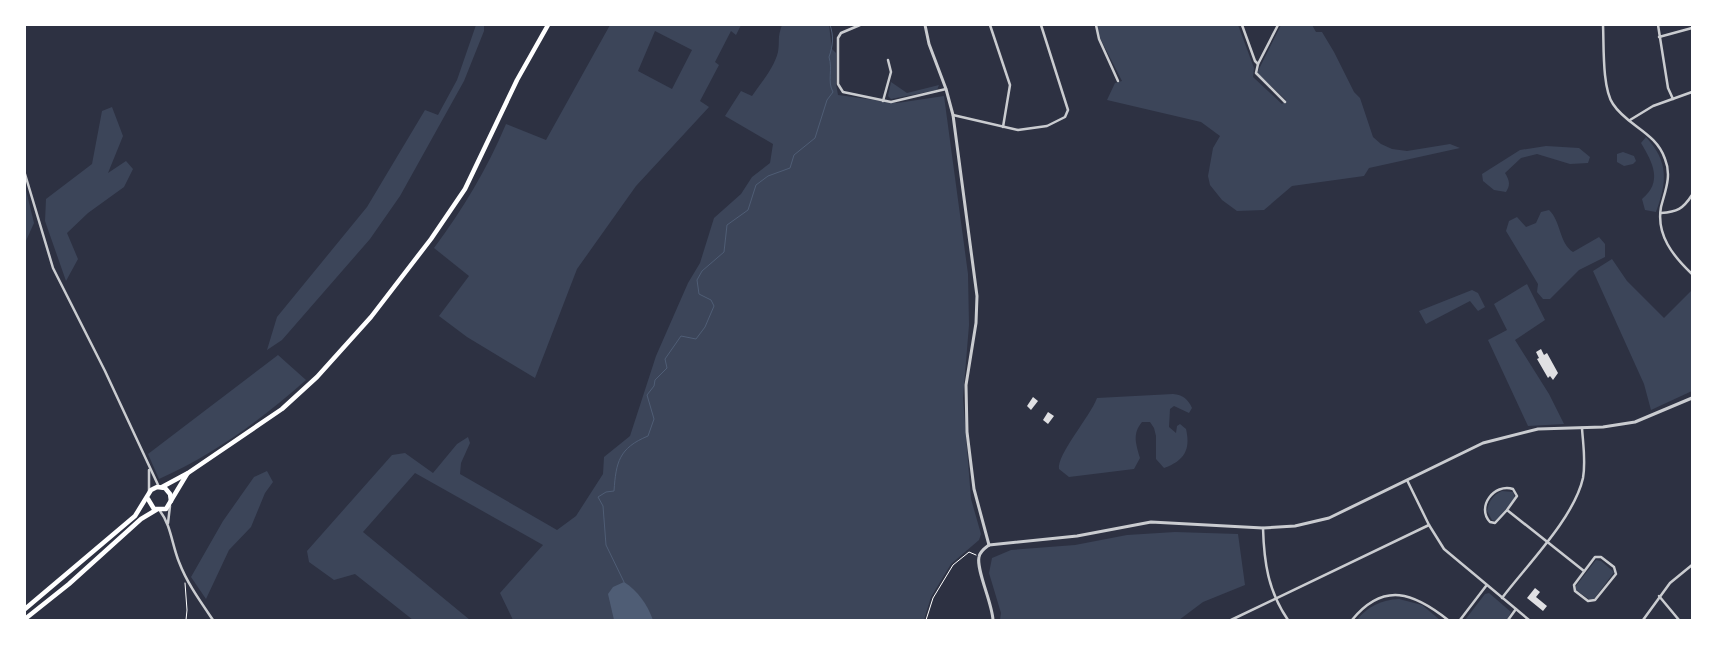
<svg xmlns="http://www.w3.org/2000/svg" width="1717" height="645" viewBox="0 0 1717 645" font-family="Mulish,sans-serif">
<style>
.green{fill:#3c4559;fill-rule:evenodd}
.water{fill:#4f5d75}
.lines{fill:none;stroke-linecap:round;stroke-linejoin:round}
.stream{stroke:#4f5d75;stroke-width:1}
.building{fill:#e0e0e3}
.path{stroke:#fff;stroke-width:1}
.minor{stroke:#caccd0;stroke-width:2.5}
.tertiary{stroke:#caccd0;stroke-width:3}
.trunk{stroke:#fff;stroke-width:4.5}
</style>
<rect width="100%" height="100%" fill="#2d3142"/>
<g class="green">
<polygon points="476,25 484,25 484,31 464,81 400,196 370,239 282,340 267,350 277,317 367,207 425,110 438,115 457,80"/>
<path d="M610,25H741L736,35L731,31L715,62L719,65L700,101L709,107L636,186L577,269L535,378L467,337L439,316L469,276L434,248C463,209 487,169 506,124L546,140ZM655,31L692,50L672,89L638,71Z"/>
<path d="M782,25H829L832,49L836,53V84L838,95L897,103L944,96L968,274L969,325L963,398L971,499L981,534L979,540L951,564L931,597L924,620H513L500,593L543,545L415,473L363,532L470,620H413L355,574L334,580L309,562L307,551L392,455L405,453L433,473L457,444L468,437L470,443L461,463L460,474L557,530L576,516L603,474L604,457L630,436L656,356L688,283L700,263L714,218L741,194L752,177L770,163L773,144L725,116L741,91L752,96C761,83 774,68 778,52C780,41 777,38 782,25Z"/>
<polygon points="1097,25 1238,25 1254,68 1253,77 1282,104 1286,100 1257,73 1281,25 1312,25 1316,32 1322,32 1334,52 1354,92 1360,98 1373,137 1381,144 1392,149 1407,151 1450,144 1460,148 1369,168 1364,176 1292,186 1264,210 1237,211 1222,200 1210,185 1208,176 1213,148 1220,136 1201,122 1107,100 1115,83 1122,81 1100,38"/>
<polygon points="891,82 907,93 939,85 937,90 891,99 888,96"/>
<polygon points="112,107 123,136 108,173 126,161 133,169 124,187 88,213 67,233 78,259 66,281 45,221 46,199 92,164 102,111"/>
<path d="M1646,137C1669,162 1667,182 1656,212L1645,210L1642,199C1663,182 1653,163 1641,143Z"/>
<path d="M1546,146L1579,148L1590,157L1588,163L1570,164L1537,154L1521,158L1505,173C1509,180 1511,184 1506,192L1494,190L1483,181L1482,174L1520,150Z"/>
<polygon points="1623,152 1634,156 1636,161 1633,164 1624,166 1617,162 1617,154"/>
<polygon points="25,186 34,223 25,243"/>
<path d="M1549,210C1561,221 1559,243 1573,252L1599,237L1605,244V257L1579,270L1550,299H1543L1537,292L1538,284L1506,231L1509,221L1517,217L1526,227L1536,223L1541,212Z"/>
<polygon points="1612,259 1627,281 1664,318 1692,290 1692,391 1651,410 1644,384 1593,271"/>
<polygon points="1527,284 1545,320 1515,340 1549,394 1564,424 1528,426 1488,340 1507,330 1494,304"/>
<polygon points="1472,290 1478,293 1485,307 1478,311 1470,301 1426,324 1419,311"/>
<path d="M278,355L306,380C262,419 213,455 159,479L148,454Z"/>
<path d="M1173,394C1183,395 1188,399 1192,408L1189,413L1174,406L1170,409L1169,427L1176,433L1177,426L1180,424L1186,429C1191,450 1184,461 1164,468L1156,459V436L1154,428L1150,422H1142C1132,434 1136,444 1140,458L1134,469L1069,477L1059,469C1057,454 1090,417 1097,398Z"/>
<polygon points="267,471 273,482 265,493 251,527 229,550 206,599 191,577 223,521 254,477"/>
<path d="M1502,491L1513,492L1515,498L1496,521L1492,520L1487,511C1489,501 1493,495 1502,491Z"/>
<polygon points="1175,532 1238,534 1245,585 1203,602 1179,620 1000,620 1001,613 989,573 992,558 1011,550 1075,545 1127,535"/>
<polygon points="1596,560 1601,561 1614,572 1594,599 1590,600 1576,590 1576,586"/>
<polygon points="1489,593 1511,612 1507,620 1465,620 1485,594"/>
<path d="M1399,599L1422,605L1440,620H1357C1368,606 1381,600 1399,599Z"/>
</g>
<path class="water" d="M624,582C638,591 647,604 653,620H614L608,594L613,587Z"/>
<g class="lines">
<path class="stream" d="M624,582L606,545L603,506L598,497L606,492L614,491C616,462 619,448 648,436L654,419L647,395L654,386L655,380L667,368L665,359L681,336L696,339L705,327L714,306L711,300L699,294L697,280L702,271L724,252L727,225L748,210L756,185L768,176L790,168L794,155L815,138L827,100L833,92C827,82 833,69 829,57C833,46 834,36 830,25"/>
</g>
<g class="building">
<polygon points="1541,349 1544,355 1547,353 1558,373 1553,380 1550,376 1548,378 1537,359 1539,358 1536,352"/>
<polygon points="1033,397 1038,401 1031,410 1027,406"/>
<polygon points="1048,412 1054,416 1048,424 1043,420"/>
<polygon points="1535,588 1540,592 1536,597 1547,606 1543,611 1527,598"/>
</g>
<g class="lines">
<g class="path">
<polyline points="185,583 187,610 186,620"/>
<polyline points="926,620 933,598 953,565 969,552 976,555"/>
</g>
<g class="minor">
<polyline points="860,25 841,33 838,38 838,84 843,92 891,102 946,89"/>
<polyline points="990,25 1010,85 1003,127"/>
<polyline points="1096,25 1099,39 1118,81"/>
<polyline points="1242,25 1255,61 1258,64"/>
<polyline points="1278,25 1258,64 1256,73 1285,102"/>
<path d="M1603,25C1604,45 1602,88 1613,104C1627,126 1656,132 1665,159C1672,176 1665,191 1661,207C1656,235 1673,256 1692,274"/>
<polyline points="1658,25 1668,88 1673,99"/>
<polyline points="1659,37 1692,28"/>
<polyline points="883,101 891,72 888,60"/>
<polyline points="953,115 1018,130 1047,126 1065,117 1068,110 1041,25"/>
<polyline points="1630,120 1653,106 1692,92"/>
<polyline points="25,174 53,268 105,371 159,487"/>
<path d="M1661,213C1677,212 1683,209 1692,195"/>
<polyline points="1407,480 1429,525 1444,549 1529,620"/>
<polyline points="149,492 149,470"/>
<path d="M1507,510L1495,523L1490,522C1476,507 1494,483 1513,489L1517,496L1507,510L1584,571"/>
<path d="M160,511C171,525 172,545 179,562C187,583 200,601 213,620"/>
<polyline points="168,523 170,506"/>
<path d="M1263,528C1264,562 1268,591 1288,620"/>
<polygon points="1595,557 1601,557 1614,567 1616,574 1595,600 1588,601 1575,591 1574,585"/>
<polyline points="1659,596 1679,620"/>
<path d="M1502,598C1527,565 1574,518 1583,478C1586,461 1583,444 1582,428"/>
<polyline points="1231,620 1429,525"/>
<path d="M1352,620C1384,581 1414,593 1448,620"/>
<polyline points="1460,620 1486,586"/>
<polyline points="1508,620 1516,609"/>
<polyline points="1643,620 1670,583 1692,565"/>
</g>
<g class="tertiary">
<polyline points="925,25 929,44 946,89 953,115 977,296 976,323 966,385 967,432 974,489 989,545"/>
<polyline points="989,545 1077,536 1151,522 1263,528 1295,526 1329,518 1483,443 1538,429 1603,427 1635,422 1692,398"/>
<path d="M989,545C985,548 980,551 979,557C976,570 992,602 993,620"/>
</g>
<g class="trunk">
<polyline points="162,487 188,473 282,409 317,377 371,317 431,239 465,189 517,80 548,25"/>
<polyline points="148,499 154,509 166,509 187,474"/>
<polyline points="25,609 135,516 151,490 157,487 165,488 170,494 171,501"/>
<polyline points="25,619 69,584 141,519 156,510"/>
</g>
</g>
<rect width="1717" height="645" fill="none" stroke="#ffffff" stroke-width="52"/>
</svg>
